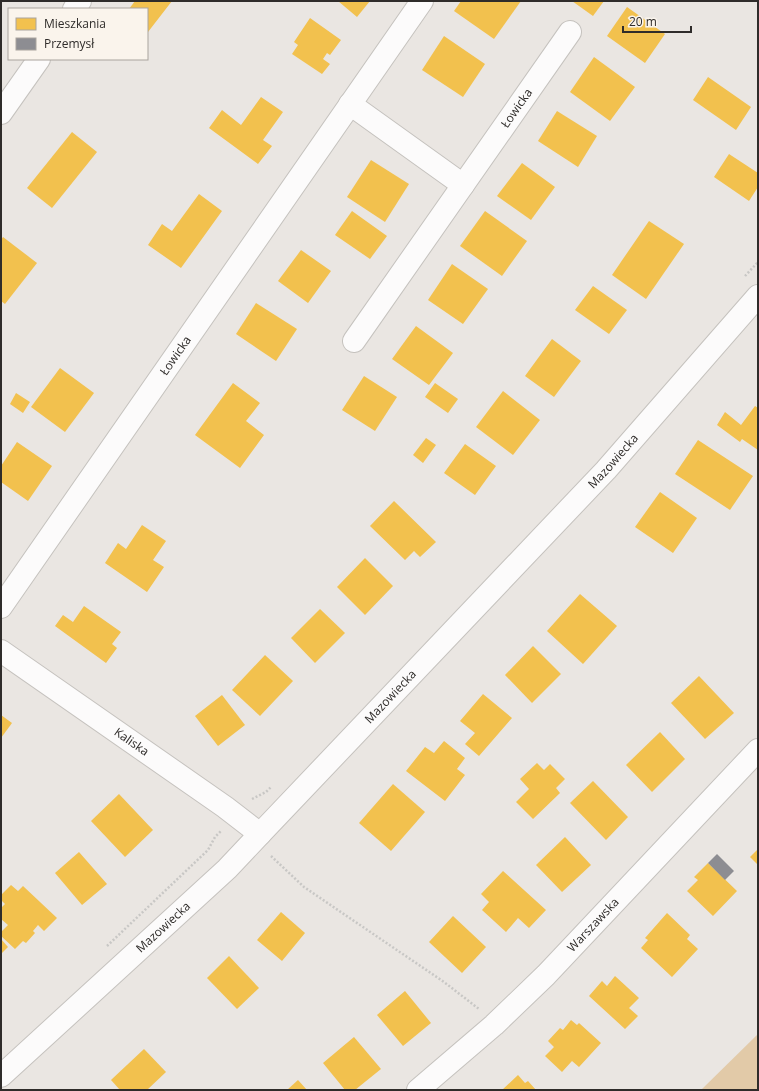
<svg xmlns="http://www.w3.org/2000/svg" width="759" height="1091" viewBox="0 0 759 1091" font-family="'Open Sans',sans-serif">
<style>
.green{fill:#e2caa8}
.homes{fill:#f2c14e}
.industry{fill:#8d8d92}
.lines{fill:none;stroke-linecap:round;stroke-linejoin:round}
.street-casing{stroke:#c5c2be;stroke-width:24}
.path{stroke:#c8c7c5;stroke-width:2.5;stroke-dasharray:2 2;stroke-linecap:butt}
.street{stroke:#fcfbfb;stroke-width:22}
.labels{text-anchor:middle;stroke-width:4;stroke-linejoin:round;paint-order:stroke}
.street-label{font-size:12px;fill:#2f2c2a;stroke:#faf4ec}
</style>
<rect width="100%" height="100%" fill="#eae6e2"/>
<polygon class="green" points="758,1034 758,1090 701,1090"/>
<g class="homes">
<polygon points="135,1 172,1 148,32 147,9 129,9"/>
<polygon points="338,1 370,1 357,17"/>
<polygon points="461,1 521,1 494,39 454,11"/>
<polygon points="572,1 604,1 593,16"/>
<polygon points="627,7 665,34 645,63 607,36"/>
<polygon points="310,18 341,40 330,55 327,53 323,59 330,64 322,74 292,54 298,45 294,42"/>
<polygon points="444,36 485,64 463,97 422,70"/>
<polygon points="594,57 635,87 610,121 570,92"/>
<polygon points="708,77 751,107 736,130 693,100"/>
<polygon points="261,97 283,112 263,140 272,146 258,164 209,128 222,110 241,125"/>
<polygon points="557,111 597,136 578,167 538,141"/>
<polygon points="72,132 97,152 52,208 27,188"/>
<polygon points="729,154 758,173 758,187 749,201 714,177"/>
<polygon points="371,160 409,184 385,222 347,197"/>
<polygon points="522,163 555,187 531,220 497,196"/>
<polygon points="199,194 222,211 181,268 148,245 162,224 172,231"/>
<polygon points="352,211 387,236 370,259 335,235"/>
<polygon points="485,211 527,241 502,276 460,246"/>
<polygon points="649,221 684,244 646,299 612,275"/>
<polygon points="3,237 37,263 5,304 1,301 1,240"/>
<polygon points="301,250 331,271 308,303 278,281"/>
<polygon points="452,264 488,289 463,324 428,300"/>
<polygon points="593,286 627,310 609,334 575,310"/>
<polygon points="256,303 297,329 276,361 236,334"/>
<polygon points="416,326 453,353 429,385 392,359"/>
<polygon points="552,339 581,361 554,397 525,376"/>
<polygon points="60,368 94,393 65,432 31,407"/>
<polygon points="364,376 397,397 375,431 342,410"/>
<polygon points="233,383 260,403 246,421 264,435 240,468 195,435"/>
<polygon points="435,383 458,399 448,413 425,397"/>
<polygon points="503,391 540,420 513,455 476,427"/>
<polygon points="16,393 30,402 23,413 10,404"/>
<polygon points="755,406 758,408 758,450 742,439 740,442 717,425 725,412 741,425"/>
<polygon points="426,438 436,445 423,463 413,455"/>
<polygon points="698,440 753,476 730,510 675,474"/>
<polygon points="17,442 52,466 28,501 1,482 1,466"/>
<polygon points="465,444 496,466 475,495 444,473"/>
<polygon points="660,492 697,518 673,553 635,527"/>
<polygon points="394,501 436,542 420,557 414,551 405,560 370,526"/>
<polygon points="142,525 166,541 153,560 164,567 147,592 105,563 118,543 126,549"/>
<polygon points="365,558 393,586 365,615 337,587"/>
<polygon points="580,594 617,626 583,664 547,631"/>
<polygon points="84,606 121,632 112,644 117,648 106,663 55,626 63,615 73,622"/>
<polygon points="320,609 345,633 315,663 291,638"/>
<polygon points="533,646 561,674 532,703 505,675"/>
<polygon points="265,655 293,681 260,716 232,690"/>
<polygon points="699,676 734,713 705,739 671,703"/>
<polygon points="483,694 512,718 479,756 465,744 475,733 460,721"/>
<polygon points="222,695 245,725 218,746 195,716"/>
<polygon points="1,715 12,723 1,738"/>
<polygon points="660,732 685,759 652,792 626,765"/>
<polygon points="444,741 465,758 457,769 465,775 445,801 406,771 425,747 434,753"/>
<polygon points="537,763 544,770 550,764 565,779 556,788 560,793 533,819 516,802 529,789 520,779"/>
<polygon points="593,781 628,817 606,840 570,803"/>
<polygon points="393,784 425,812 391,851 359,823"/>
<polygon points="119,794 153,830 125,857 91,821"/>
<polygon points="565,837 591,865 562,892 536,865"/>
<polygon points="758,849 758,865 750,857"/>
<polygon points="79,852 107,884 82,905 55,873"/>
<polygon points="708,863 737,891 713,916 687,891 698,880 694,877"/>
<polygon points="503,871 546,910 529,928 518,918 506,932 482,910 489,902 481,894"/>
<polygon points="11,885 18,891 23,886 57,918 44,931 38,925 33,931 35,933 26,943 23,941 15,949 1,936 1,932 8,925 1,919 1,908 5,904 1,900 1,895"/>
<polygon points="281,912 305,933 282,961 257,940"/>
<polygon points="667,913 690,935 687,939 698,949 672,977 641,948 648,940 645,938"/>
<polygon points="453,916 486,947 462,973 429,942"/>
<polygon points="1,939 8,947 1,954"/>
<polygon points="229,956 259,988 237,1009 207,978"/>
<polygon points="615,976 639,998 629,1008 638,1016 625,1029 589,996 602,981 607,986"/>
<polygon points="405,991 431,1023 403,1046 377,1015"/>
<polygon points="571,1020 577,1025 579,1023 601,1043 579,1067 572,1061 562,1072 545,1056 554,1047 548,1041 560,1028 563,1030"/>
<polygon points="354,1037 381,1069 355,1090 345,1090 323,1063"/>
<polygon points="144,1049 166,1072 147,1090 120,1090 111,1080"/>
<polygon points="518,1075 525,1083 528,1081 536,1090 502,1090"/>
<polygon points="298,1080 307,1090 287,1090"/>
</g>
<polygon class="industry" points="717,854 734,871 725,880 708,863"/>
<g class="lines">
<g class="street-casing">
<g id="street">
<polyline points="74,9 80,1"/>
<polyline points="350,104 463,185"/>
<polyline points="1,113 39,59"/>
<path id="s1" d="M354,341L570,32"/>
<path id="s2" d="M1,607L422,1"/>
<path id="s3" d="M1,651L225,807L260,834"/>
<path id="s4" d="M1,1076L227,869L260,834L606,470L758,296"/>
<path id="s5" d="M418,1090L494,1025L546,975L758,750"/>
</g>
</g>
<g class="path">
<polyline points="745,276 758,262"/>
<polyline points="252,799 266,792 271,787"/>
<polyline points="271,856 304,887 444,982 479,1009"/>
<polyline points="107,946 208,850 215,837 221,831"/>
</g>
<use href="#street" class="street"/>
</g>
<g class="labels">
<g class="street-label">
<text dy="4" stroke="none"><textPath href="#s1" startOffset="284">Łowicka</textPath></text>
<text dy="4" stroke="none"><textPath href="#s2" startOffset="306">Łowicka</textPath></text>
<text dy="4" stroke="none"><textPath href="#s4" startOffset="868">Mazowiecka</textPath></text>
<text dy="4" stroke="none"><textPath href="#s4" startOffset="544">Mazowiecka</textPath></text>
<text dy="4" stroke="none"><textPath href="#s3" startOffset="159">Kaliska</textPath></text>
<text dy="4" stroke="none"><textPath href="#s5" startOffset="241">Warszawska</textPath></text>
<text dy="4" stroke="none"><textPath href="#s4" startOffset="220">Mazowiecka</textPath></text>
</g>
</g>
<rect width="759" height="1091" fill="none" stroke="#2f2c2a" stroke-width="4"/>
<rect x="8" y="8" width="140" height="52" fill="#faf4ec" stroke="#a9a49e"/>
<rect x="16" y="18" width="20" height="12" fill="#f2c14e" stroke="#a9a49e"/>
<text x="44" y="28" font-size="12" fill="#2f2c2a">Mieszkania</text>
<rect x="16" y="38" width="20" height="12" fill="#8d8d92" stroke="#a9a49e"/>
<text x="44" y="48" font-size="12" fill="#2f2c2a">Przemysł</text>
<path d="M623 26v6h68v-6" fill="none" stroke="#2f2c2a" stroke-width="2"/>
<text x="629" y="26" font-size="12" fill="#2f2c2a" stroke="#faf4ec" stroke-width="3" paint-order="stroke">20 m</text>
</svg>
